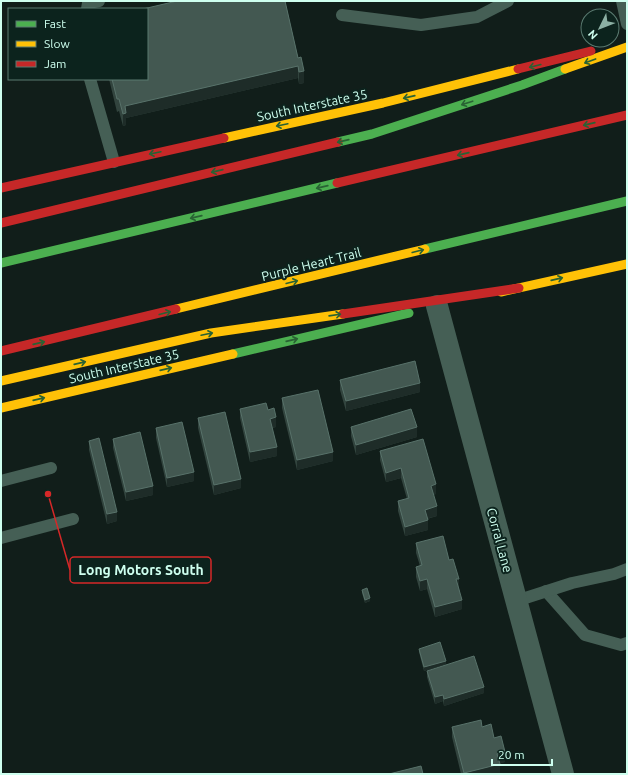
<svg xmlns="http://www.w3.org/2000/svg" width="628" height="775" viewBox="0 0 628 775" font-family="Ubuntu,sans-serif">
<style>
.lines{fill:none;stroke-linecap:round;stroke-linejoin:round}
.lane{stroke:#455f55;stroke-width:12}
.street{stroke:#455f55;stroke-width:22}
.fast{stroke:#4caf50;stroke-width:9}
.slow{stroke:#ffc107;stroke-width:9}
.jam{stroke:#c62828;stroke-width:9}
.wall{fill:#32443e}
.shaded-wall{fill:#1e2c28}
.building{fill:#435851;stroke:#58726a}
.oneway{stroke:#296234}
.labels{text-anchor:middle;stroke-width:4;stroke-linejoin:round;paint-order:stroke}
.street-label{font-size:13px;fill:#ceffef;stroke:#0c231d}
.leader{fill:none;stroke:#d62828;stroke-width:1.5}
.callout-dot{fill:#d62828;stroke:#0c231d;stroke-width:1.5}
.callout{fill:#0c231d;stroke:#d62828;stroke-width:1.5}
.callout-label{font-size:14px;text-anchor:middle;font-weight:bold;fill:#ceffef}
</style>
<rect width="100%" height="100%" fill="#111e1a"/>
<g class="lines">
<g class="lane">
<polyline points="622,1 627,24"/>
<polyline points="87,9 88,3 99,1"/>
<polyline points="342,15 421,25 477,17 508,1"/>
<polyline points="90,79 114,162"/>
<polyline points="1,481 51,468"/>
<polyline points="1,538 73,519"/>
<polyline points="546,591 585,635 621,645 627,643"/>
<polyline points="516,601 572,583 614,574 627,569"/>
</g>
<polyline class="street" points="437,306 563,774"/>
<g class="fast">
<polyline points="338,142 372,134 522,85 565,69"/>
<polyline points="425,249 627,201"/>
<polyline points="1,263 337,183"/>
<polyline points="233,354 409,313"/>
</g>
<g class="slow">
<polyline points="565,69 627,47"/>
<polyline points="224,138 383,103 518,69"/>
<polyline points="501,292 627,264"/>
<polyline points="176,309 425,249"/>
<polyline points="1,381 211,333 343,314"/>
<polyline points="1,408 233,354"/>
</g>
<g class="jam">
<polyline points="518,69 591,51"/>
<polyline points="337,183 627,115"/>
<polyline points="1,188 224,138"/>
<polyline points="1,223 338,142"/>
<polyline points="343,314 519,288"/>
<polyline points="1,351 176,309"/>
</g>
</g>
<g class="wall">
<polygon points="285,1 304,83 299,84 298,78 126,118 126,125 123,126 119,111 117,112 109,79 147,79"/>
<polygon points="340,380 420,392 346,411 340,390"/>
<polygon points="282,398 333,461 297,470 282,408"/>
<polygon points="240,409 268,410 276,427 272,428 277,456 250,462 240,418"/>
<polygon points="198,418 241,488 214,495 198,428"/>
<polygon points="351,427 417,437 356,455 351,436"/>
<polygon points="156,428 194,481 167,487 156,438"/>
<polygon points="113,439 153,495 126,501 113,448"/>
<polygon points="89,441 117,521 107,524 89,450"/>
<polygon points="380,451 436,494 433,495 437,516 427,519 428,530 405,536 398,511 398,501 407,499 401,478 386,482 380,460"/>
<polygon points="416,543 449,560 459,588 462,609 435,617 427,589 420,591 416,577 416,567 420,566 416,553"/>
<polygon points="362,590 370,601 365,603 362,593"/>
<polygon points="419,649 446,664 424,671 419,652"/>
<polygon points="427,671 484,693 444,706 443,701 435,704 427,677"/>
<polygon points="452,727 482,727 494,738 505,762 500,763 500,773 497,774 461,774 452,737"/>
</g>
<g class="shaded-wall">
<polygon points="298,66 298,78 126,118 126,125 123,126 123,114 125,106"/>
<polygon points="304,71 304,83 299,84 299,72"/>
<polygon points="420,383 420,392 346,411 346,401"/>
<polygon points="276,417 276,427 270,428 270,419"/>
<polygon points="417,427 417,437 356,455 356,445"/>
<polygon points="277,447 277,456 250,462 250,452"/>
<polygon points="333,452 333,461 297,470 297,460"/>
<polygon points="401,468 401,478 386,482 386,473"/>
<polygon points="194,472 194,481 167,487 167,478"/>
<polygon points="241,479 241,488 214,495 214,485"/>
<polygon points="436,484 436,494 431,495 431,486"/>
<polygon points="153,486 153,495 126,501 126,492"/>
<polygon points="437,506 437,516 425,519 425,510"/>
<polygon points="117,512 117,521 107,524 107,514"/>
<polygon points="428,520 428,530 405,536 405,527"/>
<polygon points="427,579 427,589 420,591 420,581"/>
<polygon points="456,579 459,579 459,588 456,589"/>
<polygon points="370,598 370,601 365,603 365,600"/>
<polygon points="462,600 462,609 435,617 435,607"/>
<polygon points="446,661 446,664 424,671 424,667"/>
<polygon points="484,687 484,693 444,706 444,699"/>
<polygon points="443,695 443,701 435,704 435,697"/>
<polygon points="505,752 505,762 497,764 497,754"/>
<polygon points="500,764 500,773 497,774 464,774 464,773"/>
</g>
<g class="building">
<polygon points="177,1 285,1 298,58 301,57 304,71 299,72 298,66 125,106 126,113 123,114 119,99 117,99 112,79 147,79 147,9 143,9"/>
<polygon points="415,361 420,383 346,401 340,380"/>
<polygon points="318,390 333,452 297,460 282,398"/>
<polygon points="266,403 268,410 274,408 276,417 270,419 277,447 250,452 240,409"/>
<polygon points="411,409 417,427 356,445 351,427"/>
<polygon points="225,412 241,479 214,485 198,418"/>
<polygon points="182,422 194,472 167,478 156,428"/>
<polygon points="140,432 153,486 126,492 113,439"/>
<polygon points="99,438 117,512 107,514 89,441"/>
<polygon points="423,439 436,484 431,486 437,506 425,510 428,520 405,527 398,501 409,498 401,468 386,473 380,451"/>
<polygon points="443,536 449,560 453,559 459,579 456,579 462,600 435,607 427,579 420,581 416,567 422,565 416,543"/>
<polygon points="367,588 370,598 365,600 362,590"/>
<polygon points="440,642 446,661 424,667 419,649"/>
<polygon points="474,656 484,687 444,699 443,695 435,697 427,671"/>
<polygon points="481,720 482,727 491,724 494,738 501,736 505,752 497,754 500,764 464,773 452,727"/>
<polygon points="421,766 423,774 389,774"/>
</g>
<defs><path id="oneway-shaft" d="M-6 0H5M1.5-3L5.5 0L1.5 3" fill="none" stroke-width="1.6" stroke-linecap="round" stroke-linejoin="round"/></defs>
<g class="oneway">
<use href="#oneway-shaft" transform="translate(590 61) rotate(160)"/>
<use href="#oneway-shaft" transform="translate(535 66) rotate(166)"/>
<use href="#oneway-shaft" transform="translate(409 97) rotate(167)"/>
<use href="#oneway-shaft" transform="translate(467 103) rotate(162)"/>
<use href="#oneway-shaft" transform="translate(589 124) rotate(167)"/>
<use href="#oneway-shaft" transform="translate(282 125) rotate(168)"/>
<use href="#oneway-shaft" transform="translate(343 141) rotate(167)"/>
<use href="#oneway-shaft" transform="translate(155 153) rotate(168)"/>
<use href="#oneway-shaft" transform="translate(463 154) rotate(167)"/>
<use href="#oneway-shaft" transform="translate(217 171) rotate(167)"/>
<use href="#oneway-shaft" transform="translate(322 187) rotate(167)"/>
<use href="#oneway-shaft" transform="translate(196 217) rotate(167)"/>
<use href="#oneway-shaft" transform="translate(418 251) rotate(-14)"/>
<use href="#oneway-shaft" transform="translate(557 279) rotate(-13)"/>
<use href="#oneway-shaft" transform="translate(292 282) rotate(-14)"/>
<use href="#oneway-shaft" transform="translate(165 313) rotate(-14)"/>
<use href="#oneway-shaft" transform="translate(335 315) rotate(-8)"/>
<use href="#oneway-shaft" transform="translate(207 334) rotate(-12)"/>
<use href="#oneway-shaft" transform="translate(292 340) rotate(-13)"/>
<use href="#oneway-shaft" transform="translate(39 343) rotate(-13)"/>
<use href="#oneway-shaft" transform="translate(80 363) rotate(-13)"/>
<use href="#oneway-shaft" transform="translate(166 369) rotate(-13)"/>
<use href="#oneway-shaft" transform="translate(39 399) rotate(-13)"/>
</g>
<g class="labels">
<g class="street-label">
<text transform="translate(312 105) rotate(-12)" y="5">South Interstate 35</text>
<text transform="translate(311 264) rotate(-14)" y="5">Purple Heart Trail</text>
<text transform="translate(124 366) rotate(-13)" y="5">South Interstate 35</text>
<text transform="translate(500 540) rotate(75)" y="5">Corral Lane</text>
</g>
</g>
<path class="leader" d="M48 494L70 570"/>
<circle class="callout-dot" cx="48" cy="494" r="4"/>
<rect class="callout" x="70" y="557" width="141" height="26" rx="4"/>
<g class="callout-label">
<text x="141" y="575">Long Motors South</text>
</g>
<rect width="628" height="775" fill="none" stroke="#ceffef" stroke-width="4"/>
<rect x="8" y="8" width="140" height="72" fill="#0c231d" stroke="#5a7b71"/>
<rect x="16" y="21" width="20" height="6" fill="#4caf50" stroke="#5a7b71"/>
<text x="44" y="28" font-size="12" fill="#ceffef">Fast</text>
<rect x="16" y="41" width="20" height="6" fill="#ffc107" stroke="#5a7b71"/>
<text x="44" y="48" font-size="12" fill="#ceffef">Slow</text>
<rect x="16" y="61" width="20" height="6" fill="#c62828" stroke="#5a7b71"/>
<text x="44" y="68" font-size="12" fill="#ceffef">Jam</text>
<g transform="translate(600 28) rotate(227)"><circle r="19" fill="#0c231d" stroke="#5a7b71"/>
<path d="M0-3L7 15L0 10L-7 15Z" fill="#8cb0a4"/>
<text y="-6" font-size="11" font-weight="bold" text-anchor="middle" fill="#ceffef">N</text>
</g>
<path d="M492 759v6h60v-6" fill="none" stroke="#ceffef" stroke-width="2"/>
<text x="498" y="759" font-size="12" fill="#ceffef" stroke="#0c231d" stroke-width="3" paint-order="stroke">20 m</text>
</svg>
